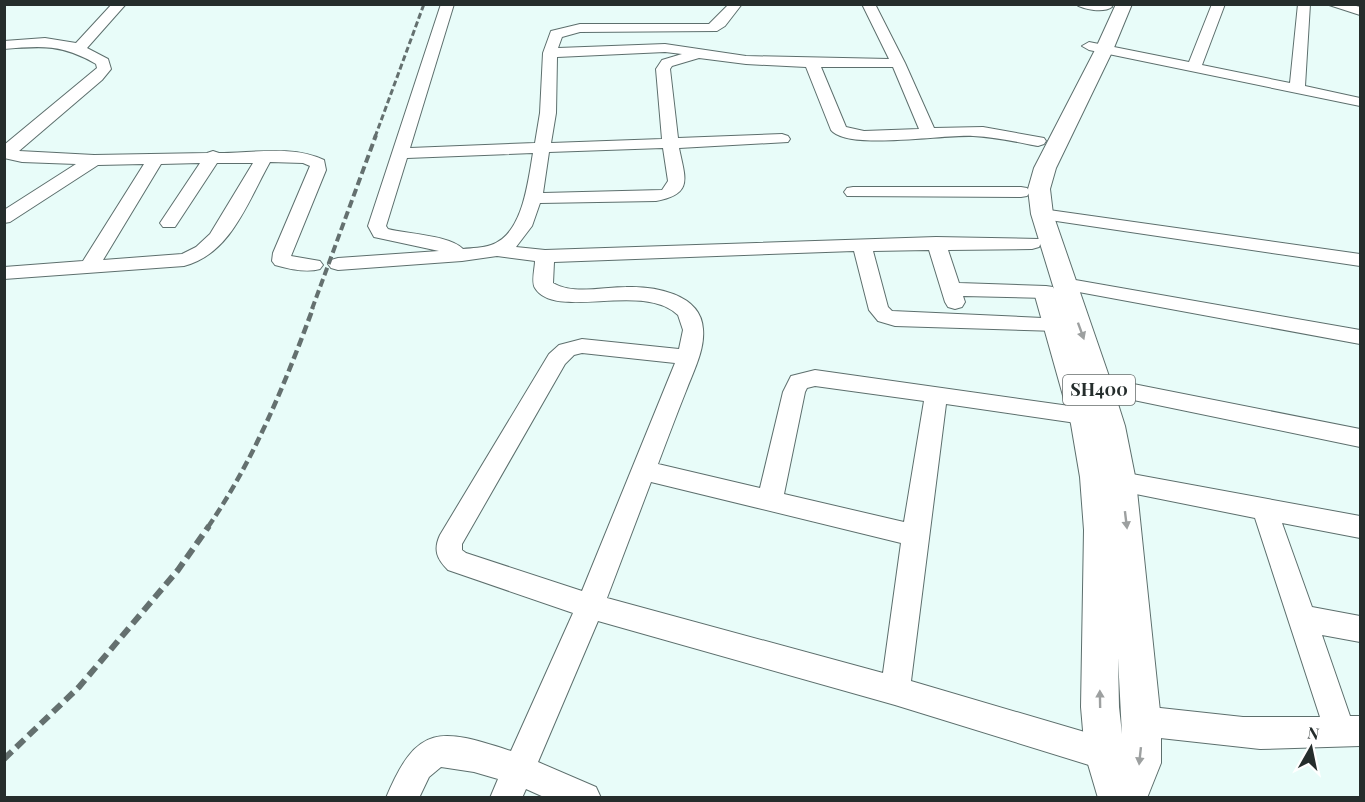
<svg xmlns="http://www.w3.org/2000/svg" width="1365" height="802" viewBox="0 0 1365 802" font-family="'Playfair Display',serif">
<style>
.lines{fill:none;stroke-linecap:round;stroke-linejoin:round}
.minor-casing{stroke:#5d6f6d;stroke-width:2}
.major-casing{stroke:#5d6f6d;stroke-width:2}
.minor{fill:#fff;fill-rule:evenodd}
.major{fill:#fff;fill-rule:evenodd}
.rail-far3{stroke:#64706f;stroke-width:3;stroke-dasharray:6 3;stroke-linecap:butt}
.rail-far2{stroke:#64706f;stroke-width:4;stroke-dasharray:8 4;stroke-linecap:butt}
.rail-far1{stroke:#64706f;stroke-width:4.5;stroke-dasharray:9 4.5;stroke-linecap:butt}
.rail{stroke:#64706f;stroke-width:6;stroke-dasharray:11 6;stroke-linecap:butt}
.oneway{fill:#9da0a0}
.labels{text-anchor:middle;stroke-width:5;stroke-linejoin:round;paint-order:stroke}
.shield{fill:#fff;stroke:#666c6b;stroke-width:1.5}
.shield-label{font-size:18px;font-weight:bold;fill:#252d2c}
</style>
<rect width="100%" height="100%" fill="#e8fcf9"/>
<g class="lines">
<g class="minor-casing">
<g id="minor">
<path d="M112,4H126L87,48L108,59L111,69L102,80L19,151L94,155L207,153L213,151L219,153C253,153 293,145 324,160L326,170L291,256L320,261L323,265L320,269C306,273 289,269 275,265L272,261L273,253L310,166L303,163L270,162C248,201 231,254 184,266L4,279V267L83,261L144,164L98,165L10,222L4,223V210L76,164L22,162L4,158V145L97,68L96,64C62,44 42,46 4,49V41L45,38L76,43ZM200,163L160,223L163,227H175L217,163H253L210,234L196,247L182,254L103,260L161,164Z"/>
<path d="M441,4H454L410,148L535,143L540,113L543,53L551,31L580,24H709L729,4H742L725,26L717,31L580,32L562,37L558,48L665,44L746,56L889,59L862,4H875L905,63L934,128L983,127L1044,138L1046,141L1044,144L1038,146C1017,142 995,137 973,136C945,134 848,151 831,130L806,67L746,64L699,58L672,66L670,69L678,138L782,134L788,136L790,139L788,142L679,148C685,178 694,194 656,201L540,203L532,226L516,247L545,250L936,237L1039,239L1041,243L1039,247L1032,249L948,250L959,283L1046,286L1053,287L1056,292L1053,297L1046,298L963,296L965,302L962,307L955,309L948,307L945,302L929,250L873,251L888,307L892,311L1064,319L1067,324L1064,329L1057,331L895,326L878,321L869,310L854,251L554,262L553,283C574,295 602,287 626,287C653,286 701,293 703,329C705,350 693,372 686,391C676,416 667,440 658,464L760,488L783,392L791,376L815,370L1091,409L1094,415L1091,421L1083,424L946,404L911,681L1105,738L1116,743L1121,754L1116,765L1105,770L895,705L598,621L538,762L596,787L601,798H546L526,789L522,798H490L498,779L474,772L441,767L429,777L419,798H386C417,723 440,728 511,751L573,613L448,570C437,559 433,550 440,535L549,354L559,345L582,339L679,349L683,330L678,315C643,281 555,321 535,288C531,282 535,268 535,261L497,256L462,261L338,270L331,268L328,264L331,260L338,258L439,251L374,237L368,226ZM665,52L682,54L662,60L656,69L662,139L551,143L556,113L557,57ZM821,67H893L919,129L864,131L846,127ZM663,148L668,181L662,190L543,193L549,152ZM533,153C528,181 523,235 491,245C483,248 472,248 463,249C450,235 407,234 388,229L386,226L407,158ZM582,353L675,363L582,591L466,553L462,550V544L565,364L574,355ZM815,386L924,401L904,522L784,494L805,392L807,388ZM651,482L901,543L883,673L607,598Z"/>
<path d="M1075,4H1111L1112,7C1104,13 1084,10 1075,4Z"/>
<polygon points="1212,4 1225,4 1202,65 1290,83 1298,4 1310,4 1305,86 1360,98 1360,106 1089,50 1082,46 1089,42 1189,62"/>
<polygon points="1326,4 1349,4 1360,7 1360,15"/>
<polygon points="853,187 1021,187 1027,188 1030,192 1027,196 1021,197 847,196 844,192 847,188"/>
<polygon points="1042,209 1360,254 1360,266 1036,218 1033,214 1036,210"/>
<polygon points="1064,278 1360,330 1360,344 1057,288 1054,284 1057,280"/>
<polygon points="1098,377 1360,429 1360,447 1090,391 1087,385 1090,379"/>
<polygon points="1105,469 1360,516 1360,538 1282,523 1312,607 1360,616 1360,642 1322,635 1350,716 1360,716 1360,746 1260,749 1142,736 1131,732 1127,721 1131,710 1142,706 1243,717 1320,717 1255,518 1096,486 1093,479 1096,472"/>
</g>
</g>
<g class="major-casing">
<path id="major" d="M1116,4H1132L1113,50L1056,168L1050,189L1053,214L1112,385L1125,426L1136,481L1161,721V763L1147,798H1098L1085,754L1081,707L1084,530L1080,477L1071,424L1035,296L1039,290L1048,288L1054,289L1031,214L1028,189L1034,168L1095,50ZM1118,658L1122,734L1119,707Z"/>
</g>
<use href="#minor" class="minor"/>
<use href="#major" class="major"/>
<polyline class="rail-far3" points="375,137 424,4"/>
<polyline class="rail-far2" points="312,309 376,135"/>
<path class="rail-far1" d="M208,527C254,460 285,384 313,308"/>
<polyline class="rail" points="4,759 79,687 178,570 209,526"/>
</g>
<defs><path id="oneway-solid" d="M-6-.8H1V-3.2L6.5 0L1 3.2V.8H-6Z" transform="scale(1.5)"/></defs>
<g class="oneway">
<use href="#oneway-solid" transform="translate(1081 331) rotate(70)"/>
<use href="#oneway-solid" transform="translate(1126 520) rotate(83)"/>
<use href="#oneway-solid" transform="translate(1100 699) rotate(-91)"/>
<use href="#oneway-solid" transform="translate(1140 756) rotate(96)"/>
</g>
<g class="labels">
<rect class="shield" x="1063" y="375" width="72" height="30" rx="4.5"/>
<g class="shield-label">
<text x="1099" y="396">SH400</text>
</g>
</g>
<rect width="1365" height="802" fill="none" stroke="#252d2c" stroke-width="12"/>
<g transform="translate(1311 748) rotate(9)" stroke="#ffffff" stroke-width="4.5" paint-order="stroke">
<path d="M0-4.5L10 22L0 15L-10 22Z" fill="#252d2c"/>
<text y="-9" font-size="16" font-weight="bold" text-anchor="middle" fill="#252d2c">N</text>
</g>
</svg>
